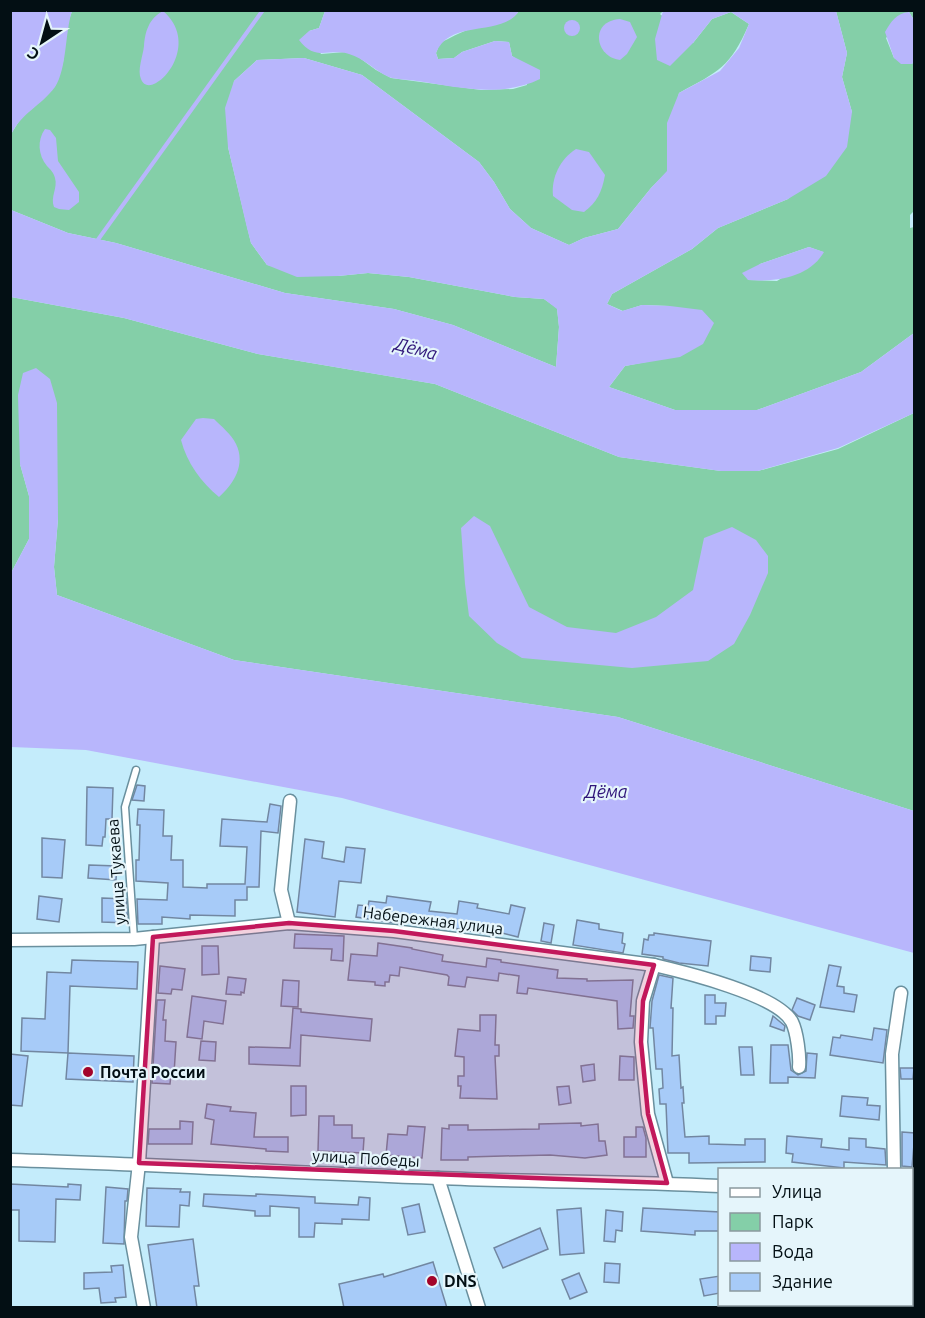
<svg xmlns="http://www.w3.org/2000/svg" width="925" height="1318" viewBox="0 0 925 1318" font-family="Ubuntu,sans-serif">
<style>
.green{fill:#84cfa8;fill-rule:evenodd}
.water{fill:#b8b6fc}
.lines{fill:none;stroke-linecap:round;stroke-linejoin:round}
.stream{stroke:#b8b6fc;stroke-width:4}
.building{fill:#a7cbf8;stroke:#7287a1;stroke-width:1.5}
.service-casing{stroke:#6a909e;stroke-width:9}
.minor-casing{stroke:#6a909e;stroke-width:15}
.service{stroke:#fff;stroke-width:6}
.minor{stroke:#fff;stroke-width:12}
.marked{fill:#c2185b;fill-opacity:0.2;stroke:#c2185b;stroke-width:4.5;stroke-linejoin:round}
.poi-dot{fill:#a3042a;stroke:#e5f5fb;stroke-width:2}
.labels{text-anchor:middle;stroke-width:4.5;stroke-linejoin:round;paint-order:stroke}
.street-label{font-size:16px;fill:#030f14;stroke:#e5f5fb}
.poi-label{font-size:16px;font-weight:bold;fill:#030f14;stroke:#e5f5fb;text-anchor:start}
.water-label{font-size:18px;font-style:italic;fill:#30167a;stroke:#e5f5fb}
</style>
<rect width="100%" height="100%" fill="#c4ecfb"/>
<g class="green">
<path d="M72,11H325L319,28L309,31L321,54L345,52L357,56L376,70L391,78L481,90L513,89L527,85L522,63L512,56L509,42L495,41L462,52L454,58L438,59L436,53L440,43C450,38 460,32 471,29C486,25 510,25 519,11H663L660,14L693,43L712,19L731,12L749,24C730,68 719,71 679,93L668,150V171L651,188L618,229L584,238L569,245L531,228L510,209L494,182L479,162L362,75L304,58L257,60L234,81L228,147L251,243L267,265L338,276L368,273L409,277L515,297L544,299L557,308L559,327L556,367L453,325L394,309L285,293L116,243L68,233L11,210V134L21,118L55,86L63,63L67,26Z"/>
<path d="M836,11H914V20L909,12L886,38L894,58L912,64L914,61V211L910,215V228L914,227V333L861,372L757,410H675L609,387L625,366L646,362L670,306L642,305L623,311L607,304L612,294L692,249L718,228L788,199L852,112L842,77L847,53ZM809,247L823,252L777,281L748,280L760,264Z"/>
<polygon points="11,297 124,318 258,354 435,384 619,457 721,471 758,471 838,449 914,413 914,811 618,717 234,660 57,595 54,567 58,519 20,464 29,496 29,539 11,573"/>
</g>
<g class="water">
<path d="M11,10L72,11C65,32 67,69 55,87C42,105 20,114 11,135Z"/>
<path d="M163,11C205,47 150,104 141,79C137,70 143,56 144,46C145,32 149,18 163,11Z"/>
<path d="M325,11H519C502,38 450,18 436,53L438,59L454,58L462,52L495,41L509,42L512,56L540,70V79C501,98 457,87 417,81C408,79 397,80 389,77C375,71 364,58 349,54C328,48 316,62 299,40L309,31L319,28Z"/>
<polygon points="663,11 836,11 847,53 842,77 852,112 847,147 826,176 788,199 718,228 692,249 612,294 607,304 622,311 642,305 670,306 702,310 714,323 703,344 680,357 625,366 609,387 675,410 757,410 861,372 914,333 914,413 838,448 758,471 721,471 619,457 435,384 258,354 124,318 11,297 11,210 68,233 116,243 285,293 394,309 453,325 556,367 559,327 557,309 544,299 515,297 409,277 368,273 338,276 297,277 267,265 251,243 247,228 228,147 225,108 234,81 257,60 304,58 362,75 479,162 494,182 510,209 531,228 569,245 584,238 618,229 651,188 667,171 667,123 679,93 720,71 739,48 749,24 731,12 712,19 693,43 670,66 657,60 655,39"/>
<path d="M909,12L914,20V61L912,64H901L894,58L885,32C891,22 896,13 909,12Z"/>
<path d="M620,19L630,22L637,37L627,54L620,60C595,57 589,21 620,19Z"/>
<circle cx="572" cy="28" r="8"/>
<path d="M45,129L50,130L56,138L58,161L79,192V202L69,210L59,209L54,207C50,197 58,188 55,178C54,173 50,169 47,166C38,155 37,140 45,129Z"/>
<path d="M576,149L589,152L605,175C602,192 597,202 584,212L572,210L553,196C551,178 560,159 576,149Z"/>
<path d="M809,247L824,252C809,278 775,282 748,280L742,273L760,264Z"/>
<polygon points="36,368 50,379 57,403 58,519 54,567 57,595 234,660 618,717 914,811 914,953 342,798 86,750 11,747 11,573 29,539 29,496 20,464 18,395 23,373"/>
<path d="M203,418L214,419C221,426 231,434 236,444C246,464 234,484 219,497C201,482 187,463 181,440L196,419Z"/>
<polygon points="474,516 490,526 529,607 567,627 616,633 656,617 693,590 704,538 732,527 756,540 768,556 768,573 750,615 734,644 708,661 632,668 522,658 497,643 469,616 465,584 461,528"/>
</g>
<g class="lines">
<polyline class="stream" points="97,241 263,10"/>
</g>
<g class="building">
<polygon points="137,785 145,786 144,801 132,800"/>
<polygon points="87,787 113,788 112,819 106,819 105,837 103,837 102,846 86,845"/>
<polygon points="270,804 281,806 278,833 261,831 259,887 247,887 247,900 235,900 235,916 190,915 190,919 162,917 162,924 138,924 137,899 167,900 168,883 136,881 136,860 139,860 140,825 137,825 138,809 164,810 163,836 172,836 171,860 183,860 183,887 207,888 207,884 245,884 247,847 220,846 222,819 267,822"/>
<polygon points="42,838 65,840 62,878 42,877"/>
<polygon points="305,839 324,842 322,858 344,862 346,847 365,849 361,883 339,881 335,917 297,912"/>
<polygon points="89,865 117,866 116,880 88,878"/>
<polygon points="39,896 62,899 59,922 37,919"/>
<polygon points="387,896 431,902 429,911 457,914 459,901 478,904 477,908 509,914 511,905 525,908 518,937 494,931 493,935 447,927 447,929 430,927 402,921 402,924 356,917 358,905 368,906 369,901 386,903"/>
<polygon points="102,898 126,899 128,923 102,922"/>
<polygon points="577,920 599,924 599,929 623,933 622,943 625,944 623,953 573,945"/>
<polygon points="544,923 554,925 551,943 541,941"/>
<polygon points="654,933 711,941 708,966 679,963 663,959 663,957 642,954 644,939 648,940 649,935 654,935"/>
<polygon points="295,934 344,936 343,961 331,960 332,949 294,948"/>
<polygon points="378,943 412,948 412,949 443,955 442,961 486,967 487,958 501,960 501,962 558,970 557,978 587,979 587,981 633,980 630,1016 634,1016 633,1028 618,1029 617,1001 528,988 527,994 517,993 519,976 499,973 498,981 467,977 465,987 448,985 449,977 447,975 400,967 399,976 390,975 389,982 385,982 385,986 375,985 375,982 348,980 351,954 377,956"/>
<polygon points="202,946 218,946 219,974 202,975"/>
<polygon points="751,956 771,958 770,972 750,970"/>
<polygon points="72,960 138,962 137,989 70,986 68,1053 21,1051 22,1018 45,1019 47,972 71,973"/>
<polygon points="829,965 841,967 837,986 844,987 844,993 857,995 854,1012 820,1007"/>
<polygon points="160,966 185,969 182,990 172,989 171,994 158,993"/>
<polygon points="659,975 673,978 671,1008 673,1008 672,1056 679,1055 681,1088 683,1087 684,1103 682,1103 685,1137 709,1136 709,1144 745,1145 745,1139 765,1139 765,1162 689,1163 689,1153 668,1153 666,1104 660,1104 659,1089 663,1088 662,1069 656,1069 653,1028 650,1028 652,1001"/>
<polygon points="228,977 246,979 244,993 241,992 241,995 226,994"/>
<polygon points="283,980 299,981 298,1007 281,1006"/>
<polygon points="705,995 715,995 715,1003 726,1003 725,1016 716,1016 716,1024 705,1024"/>
<polygon points="192,996 226,1001 223,1024 204,1021 202,1039 187,1037"/>
<polygon points="797,998 815,1005 810,1020 798,1016 792,1010"/>
<polygon points="157,1000 165,1000 163,1020 166,1020 165,1041 176,1042 174,1074 171,1074 170,1084 152,1083"/>
<polygon points="293,1008 301,1009 301,1012 372,1019 370,1041 301,1035 300,1066 249,1064 249,1047 290,1048"/>
<polygon points="480,1015 496,1015 495,1045 499,1045 499,1056 495,1056 497,1099 460,1098 461,1086 458,1086 458,1076 464,1076 464,1057 455,1056 458,1029 480,1031"/>
<polygon points="773,1016 785,1026 784,1031 770,1026"/>
<polygon points="874,1028 887,1030 883,1063 830,1055 833,1037 840,1038 841,1035 872,1040"/>
<polygon points="201,1041 216,1042 215,1061 199,1060"/>
<polygon points="771,1045 788,1045 791,1070 798,1075 806,1071 807,1053 817,1054 815,1078 788,1077 788,1083 770,1083"/>
<polygon points="739,1047 752,1047 754,1075 741,1075"/>
<polygon points="68,1053 134,1056 133,1082 66,1079"/>
<polygon points="10,1054 28,1056 22,1106 10,1105"/>
<polygon points="620,1056 634,1057 634,1080 619,1080"/>
<polygon points="594,1064 595,1080 583,1082 581,1066"/>
<polygon points="900,1068 914,1068 913,1079 901,1079"/>
<polygon points="291,1086 306,1086 306,1115 291,1116"/>
<polygon points="569,1086 571,1103 559,1105 557,1087"/>
<polygon points="842,1096 868,1098 867,1105 880,1106 879,1120 840,1116"/>
<polygon points="207,1104 231,1107 230,1111 256,1113 254,1137 288,1137 288,1152 266,1151 266,1149 211,1144 214,1120 205,1118"/>
<polygon points="319,1116 334,1116 334,1125 352,1125 352,1138 364,1138 363,1153 318,1151"/>
<polygon points="180,1121 193,1122 192,1144 148,1144 149,1129 180,1129"/>
<polygon points="581,1123 581,1126 598,1124 599,1141 605,1141 607,1155 585,1158 550,1155 503,1156 468,1157 468,1160 441,1160 442,1128 449,1129 449,1125 468,1125 468,1130 539,1129 539,1124"/>
<polygon points="408,1126 425,1127 422,1158 386,1155 388,1134 407,1135"/>
<polygon points="636,1127 643,1127 646,1138 646,1157 624,1157 624,1137 636,1137"/>
<polygon points="902,1132 915,1133 912,1167 902,1166"/>
<polygon points="787,1136 822,1139 821,1147 849,1150 849,1138 866,1139 866,1147 885,1149 886,1165 844,1162 844,1168 792,1162 793,1154 786,1153"/>
<polygon points="10,1184 68,1187 68,1184 81,1185 80,1200 56,1199 55,1242 19,1241 19,1210 10,1210"/>
<polygon points="106,1187 128,1189 127,1201 125,1201 124,1244 103,1243"/>
<polygon points="147,1188 181,1189 180,1192 190,1192 189,1206 180,1205 179,1227 146,1226"/>
<polygon points="204,1194 256,1196 256,1194 277,1195 315,1197 315,1203 358,1205 359,1197 370,1198 369,1220 342,1219 342,1224 315,1223 314,1237 299,1237 299,1208 270,1206 270,1216 255,1216 255,1211 203,1206"/>
<polygon points="419,1204 425,1232 408,1235 402,1208"/>
<polygon points="581,1208 584,1253 560,1255 557,1210"/>
<polygon points="643,1208 720,1212 720,1231 695,1231 695,1235 641,1231"/>
<polygon points="606,1210 623,1212 622,1231 616,1230 615,1242 604,1241"/>
<polygon points="540,1228 548,1249 503,1268 494,1248"/>
<polygon points="193,1239 199,1286 194,1286 197,1308 157,1308 148,1245"/>
<polygon points="433,1262 447,1308 344,1308 339,1284 383,1274 384,1277"/>
<polygon points="605,1263 620,1264 619,1283 604,1282"/>
<polygon points="123,1265 126,1297 115,1298 116,1302 101,1303 99,1288 84,1289 84,1273 112,1272 111,1266"/>
<polygon points="579,1273 587,1292 570,1299 562,1280"/>
<polygon points="720,1276 720,1293 704,1296 700,1279"/>
</g>
<g class="lines">
<g class="service-casing">
<polyline id="service" points="134,939 125,807 136,770"/>
</g>
<g class="minor-casing">
<g id="minor">
<polyline points="289,923 281,890 290,801"/>
<path d="M10,940L134,939L289,923L394,931L654,965C684,972 778,995 792,1022C797,1032 800,1056 799,1067"/>
<polyline points="654,965 643,1001 641,1042 648,1114 667,1183"/>
<path d="M10,1160C153,1164 295,1173 438,1178C532,1182 626,1181 720,1186"/>
<polyline points="894,1170 892,1054 901,993"/>
<polyline points="438,1178 479,1308"/>
<polyline points="912,1200 914,1200"/>
<polyline points="765,1304 766,1308"/>
<polyline points="144,1308 131,1237 139,1163 153,937"/>
</g>
</g>
<use href="#service" class="service"/>
<use href="#minor" class="minor"/>
</g>
<path class="marked" d="M289,923L394,931L654,965L643,1001L641,1042L648,1114L667,1183L139,1163L153,937Z"/>
<g class="poi-dot">
<circle cx="88" cy="1072" r="6"/>
<circle cx="432" cy="1281" r="6"/>
</g>
<g class="labels">
<g class="street-label">
<text transform="translate(116 872) rotate(-94)" y="6">улица Тукаева</text>
<text transform="translate(433 920) rotate(7)" y="6">Набережная улица</text>
<text transform="translate(366 1158) rotate(3)" y="6">улица Победы</text>
</g>
<g class="poi-label">
<text x="100" y="1078">Почта России</text>
<text x="444" y="1287">DNS</text>
</g>
<g class="water-label">
<text transform="translate(416 349) rotate(15)" y="6">Дёма</text>
<text x="606" y="798">Дёма</text>
</g>
</g>
<rect width="925" height="1318" fill="none" stroke="#030f14" stroke-width="24"/>
<rect x="718" y="1168" width="195" height="138" fill="#e5f5fb" stroke="#8b999f" stroke-width="1.5"/>
<rect x="730" y="1188" width="30" height="9" fill="#ffffff" stroke="#8b999f" stroke-width="1.5"/>
<text x="772" y="1198" font-size="18" fill="#030f14">Улица</text>
<rect x="730" y="1213" width="30" height="18" fill="#84cfa8" stroke="#8b999f" stroke-width="1.5"/>
<text x="772" y="1228" font-size="18" fill="#030f14">Парк</text>
<rect x="730" y="1243" width="30" height="18" fill="#b8b6fc" stroke="#8b999f" stroke-width="1.5"/>
<text x="772" y="1258" font-size="18" fill="#030f14">Вода</text>
<rect x="730" y="1273" width="30" height="18" fill="#a7cbf8" stroke="#8b999f" stroke-width="1.5"/>
<text x="772" y="1288" font-size="18" fill="#030f14">Здание</text>
<g transform="translate(42 42) rotate(216)" stroke="#e5f5fb" stroke-width="4.5" paint-order="stroke">
<path d="M0-4.5L10 22L0 15L-10 22Z" fill="#030f14"/>
<text y="-9" font-size="16" font-weight="bold" text-anchor="middle" fill="#030f14">С</text>
</g>
</svg>
